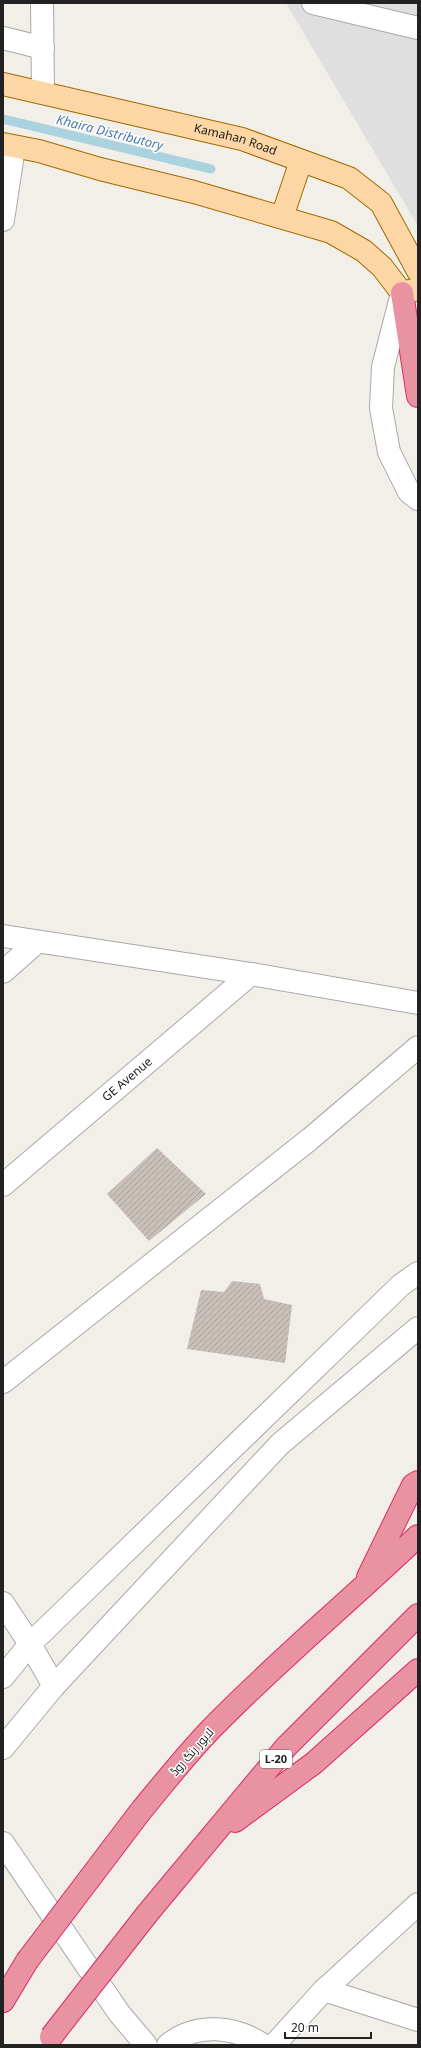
<svg xmlns="http://www.w3.org/2000/svg" width="421" height="2048" viewBox="0 0 421 2048" font-family="'Noto Sans',Cairo,sans-serif">
<style>
.residential{fill:#e0dfdf}
.lines{fill:none;stroke-linecap:round;stroke-linejoin:round}
.stream{stroke:#aad3df;stroke-width:9}
.building{fill:url(#building-hatch)}
.minor-casing{stroke:#a9a9a9;stroke-width:24}
.major-casing{stroke:#a06b00;stroke-width:24}
.highway-casing{stroke:#dc2a67;stroke-width:24}
.minor{stroke:#fff;stroke-width:22}
.major{stroke:#fcd6a4;stroke-width:22}
.highway{stroke:#e892a2;stroke-width:22}
.highway-bridge-casing{stroke:#dc2a67;stroke-width:24;stroke-linecap:butt}
.highway-bridge{stroke:#e892a2;stroke-width:22}
.labels{text-anchor:middle;stroke-width:3;stroke-linejoin:round;paint-order:stroke}
.shield{fill:#fff;stroke:#646464;stroke-width:1}
.shield-label{font-size:11px;font-weight:bold;fill:#222}
.street-label{font-size:12px;fill:#222;stroke:#fff}
.water-label{font-size:13px;font-style:italic;fill:#4a7aab;stroke:#fff}
</style>
<defs>
<pattern id="building-hatch" width="6" height="6" patternUnits="userSpaceOnUse"><rect width="6" height="6" fill="#c7bfb8"/><path d="M-1 1l2-2M0 6l6-6M5 7l2-2" fill="none" stroke="#aba49e"/></pattern>
</defs>
<rect width="100%" height="100%" fill="#f2efe9"/>
<polygon class="residential" points="286,3 418,3 418,226"/>
<g class="lines">
<polyline class="stream" points="3,119 211,169"/>
</g>
<g class="building">
<polygon points="157,1148 206,1194 149,1241 107,1194"/>
<polygon points="232,1281 260,1284 264,1299 292,1305 285,1363 187,1349 201,1290 224,1292"/>
</g>
<g class="lines">
<g class="minor-casing">
<g id="minor">
<polyline points="42,3 43,93"/>
<polyline points="313,3 418,28"/>
<polyline points="3,38 43,48"/>
<polyline points="3,220 14,147"/>
<polyline points="402,293 383,367 381,408 389,452 409,492 418,499"/>
<polyline points="3,936 251,974 418,1003"/>
<polyline points="3,972 37,942"/>
<path id="s1" d="M3,1185L251,974"/>
<polyline points="3,1382 310,1139 418,1047"/>
<polyline points="3,1603 30,1644 54,1686"/>
<polyline points="3,1677 30,1644 401,1285 418,1273"/>
<polyline points="3,1748 54,1686 280,1444 418,1328"/>
<polyline points="3,1843 119,2013 146,2045"/>
<polyline points="324,1990 418,2020"/>
<path d="M168,2045C196,2022 235,2026 263,2045"/>
<polyline points="274,2045 324,1990 418,1904"/>
</g>
</g>
<g class="major-casing">
<g id="major">
<path id="s2" d="M3,84L242,139L349,178L381,203L418,271"/>
<polyline points="3,144 39,151 100,169 194,192 331,232 364,251 382,267 402,293 418,289"/>
<polyline points="282,217 301,161"/>
</g>
</g>
<g class="highway-casing">
<g id="highway">
<polyline points="402,293 418,396"/>
<polyline points="368,1577 413,1485 418,1482"/>
<path d="M140,1812C163,1784 186,1755 211,1729C277,1661 350,1601 418,1536"/>
<polyline points="235,1821 314,1763 418,1670"/>
<polyline points="147,1914 286,1747 418,1615"/>
<polyline points="3,2001 27,1961"/>
</g>
</g>
<use href="#minor" class="minor"/>
<use href="#major" class="major"/>
<use href="#highway" class="highway"/>
<g class="highway-bridge-casing">
<g id="highway-bridge">
<polyline points="27,1961 140,1812"/>
<polyline points="51,2037 147,1914"/>
</g>
</g>
<use href="#highway-bridge" class="highway-bridge"/>
</g>
<g class="labels">
<rect class="shield" x="260" y="1750" width="32" height="18" rx="3"/>
<g class="shield-label">
<text x="276" y="1763">L-20</text>
</g>
<g class="street-label">
<text dy="4" stroke="none"><textPath href="#s2" startOffset="239">Kamahan Road</textPath></text>
<text dy="4" stroke="none"><textPath href="#s1" startOffset="163">GE Avenue</textPath></text>
<text transform="translate(192 1752) rotate(-49)" y="4">لاہور رنگ روڈ</text>
</g>
<g class="water-label">
<text transform="translate(110 132) rotate(14)" y="5">Khaira Distributory</text>
</g>
</g>
<rect width="421" height="2048" fill="none" stroke="#222222" stroke-width="8"/>
<path d="M285 2032v6h86v-6" fill="none" stroke="#222222" stroke-width="2"/>
<text x="291" y="2032" font-size="12" fill="#222222" stroke="#ffffff" stroke-width="3" paint-order="stroke">20 m</text>
</svg>
